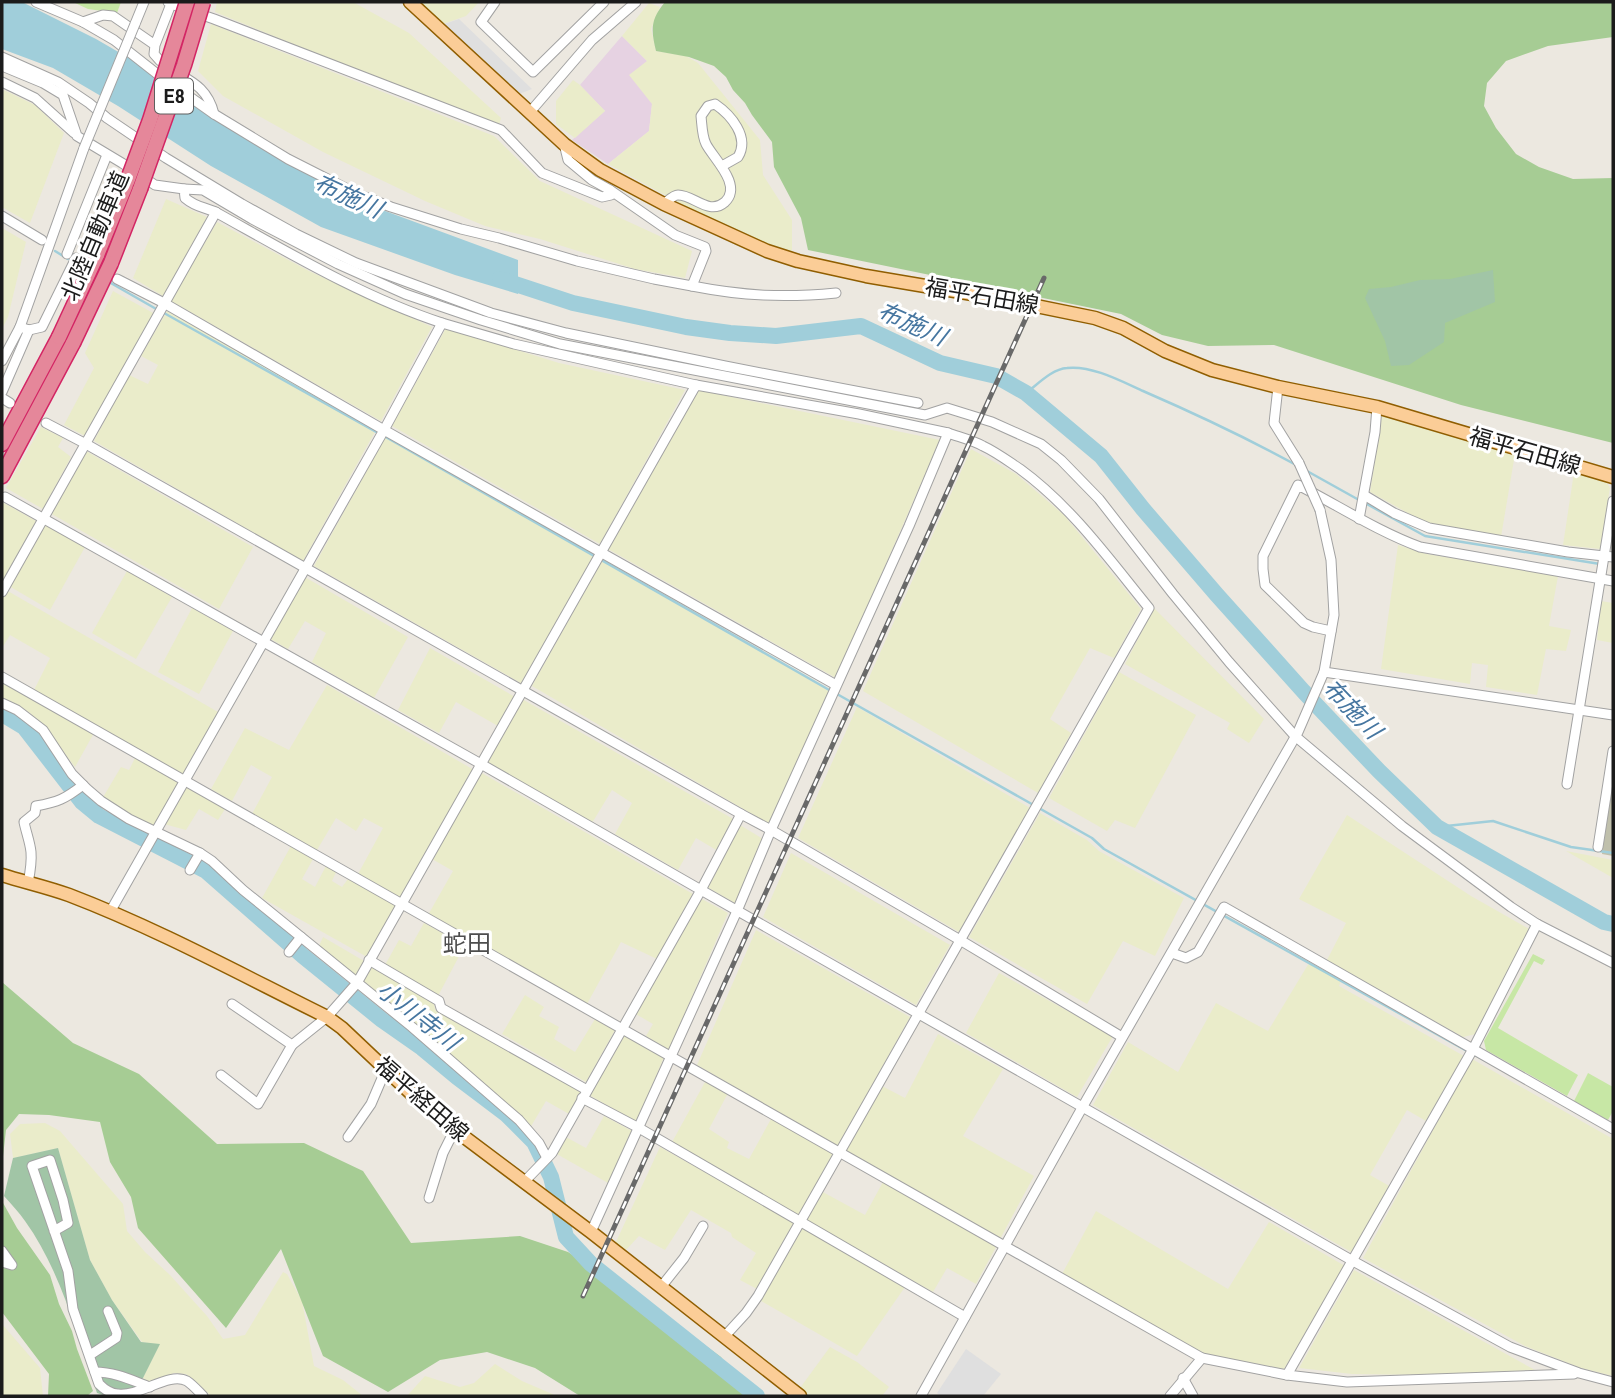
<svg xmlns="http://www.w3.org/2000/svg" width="1615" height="1398" viewBox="0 0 1615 1398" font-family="'Archivo Narrow','Noto Sans JP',sans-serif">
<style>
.industrial{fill:#e6d2e2}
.construction{fill:#c0c0ac}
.farmland{fill:#eaecca}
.grass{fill:#c7e7a5}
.forest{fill:#a6cc94}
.cemetery{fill:#a1c5a6}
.parking{fill:#dfdfdf}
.water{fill:#a0ceda}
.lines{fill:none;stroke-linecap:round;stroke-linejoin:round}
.stream{stroke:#a0ceda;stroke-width:2.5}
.river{stroke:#a0ceda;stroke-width:16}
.minor-tunnel{stroke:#cdc9c2;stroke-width:9;stroke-dasharray:9 4.5;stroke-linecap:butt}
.minor-casing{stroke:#a2a2a2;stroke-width:11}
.major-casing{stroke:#905e01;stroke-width:15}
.highway-casing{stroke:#d32564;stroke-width:17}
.minor{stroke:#fff;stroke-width:9}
.major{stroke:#fbcd97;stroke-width:12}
.highway{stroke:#e5879a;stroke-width:14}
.rail-casing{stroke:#696969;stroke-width:5}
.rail{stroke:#fff;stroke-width:2.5;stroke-dasharray:8;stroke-linecap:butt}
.minor-bridge-casing{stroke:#a2a2a2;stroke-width:11;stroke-linecap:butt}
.highway-bridge-casing{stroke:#d32564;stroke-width:17;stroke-linecap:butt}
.minor-bridge{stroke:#fff;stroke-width:9}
.highway-bridge{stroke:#e5879a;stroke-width:14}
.labels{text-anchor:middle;stroke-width:6;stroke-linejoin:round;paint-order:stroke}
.shield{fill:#fff;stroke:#5f5f5f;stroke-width:2}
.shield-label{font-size:21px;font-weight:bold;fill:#1b1b1b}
.street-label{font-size:23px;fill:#1b1b1b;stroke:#fff}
.water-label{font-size:24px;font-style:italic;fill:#4676a0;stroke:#fff}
.neighbourhood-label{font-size:24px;fill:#4e4e4e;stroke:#fff}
</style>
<rect width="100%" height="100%" fill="#ece8e0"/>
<polygon class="industrial" points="622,36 647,61 652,104 649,131 608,164 572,140 605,111 580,85"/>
<polygon class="construction" points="1613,781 1613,856 1602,854"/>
<g class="farmland">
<polygon points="217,2 353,2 409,33 501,118 499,125 384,81 215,12"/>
<polygon points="421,2 479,2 466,16 443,24"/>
<polygon points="649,3 660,7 651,29 656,51 686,56 698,63 760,140 763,175 792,220 792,252 769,245 687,207 608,164 649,131 652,104 629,75 647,61 622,36"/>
<polygon points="211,24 494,136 540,181 692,251 685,278 635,269 540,239 485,226 425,201 323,152 223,96 198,71"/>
<polygon points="573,80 580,85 605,111 575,138 556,124 556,101"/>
<polygon points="4,90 35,105 64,133 30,223 2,207 2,95"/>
<polygon points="166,199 207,217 163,296 133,278"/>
<polygon points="217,222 311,272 432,327 381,421 171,301"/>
<polygon points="2,228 26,242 8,317 2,329"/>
<polygon points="113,291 155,314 85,436 64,425 94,368 85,353"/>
<polygon points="167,311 376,430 303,561 94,441 129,375 148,384 158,365 141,356"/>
<polygon points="446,328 559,363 685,390 600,544 392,426"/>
<polygon points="698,390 940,440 836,678 608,549"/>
<polygon points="1382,415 1515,454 1501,537 1424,522 1370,492"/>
<polygon points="41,427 63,438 58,447 71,457 43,509 6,488"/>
<polygon points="386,436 595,554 521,683 314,566"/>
<polygon points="971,449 1016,474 1064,515 1141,609 1114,658 1090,648 1050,719 1071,733 1038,793 863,691"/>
<polygon points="86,451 253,547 219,609 50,513"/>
<polygon points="1574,472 1606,481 1610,488 1600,549 1563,545"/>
<polygon points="2,502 36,521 2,583"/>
<polygon points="44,523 85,547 50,610 9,586"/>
<polygon points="1398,545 1427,554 1558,576 1549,626 1571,630 1566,651 1546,649 1537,695 1486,687 1488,665 1472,663 1470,684 1381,669"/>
<polygon points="602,560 829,691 769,824 532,686"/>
<polygon points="127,571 172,597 136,659 92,633"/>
<polygon points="303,576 408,637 374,698 312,662 326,633 305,621 288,649 269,638"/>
<polygon points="6,590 218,712 183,775 34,690 50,658 10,635 2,648 2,598"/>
<polygon points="1601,601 1613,603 1613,643 1597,640"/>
<polygon points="192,608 233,631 199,694 158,672"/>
<polygon points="1154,608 1264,719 1249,743 1227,729 1230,723 1125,664"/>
<polygon points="430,648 515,697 498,726 456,702 439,733 398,710"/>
<polygon points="1119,672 1196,715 1135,828 1115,820 1107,831 1049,798"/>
<polygon points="2,682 94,733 75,767 43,725 30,713 18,705 2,698"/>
<polygon points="327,685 474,770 400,898 358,874 383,828 364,818 356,831 336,818 317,850 252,814 272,777 251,765 232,801 211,789 245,728 289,750"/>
<polygon points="522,699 735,820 718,851 696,838 678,870 615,834 632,803 612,790 592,823 487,762"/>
<polygon points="857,707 1030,808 959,932 798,838"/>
<polygon points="135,758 179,783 153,827 111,806 102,799 121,767 129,770"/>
<polygon points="480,772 693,894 657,959 621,942 587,1004 428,915 453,871 432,859"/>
<polygon points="184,785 225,809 218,820 199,809 186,830 164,824"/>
<polygon points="1040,813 1087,840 1099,851 1184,898 1155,956 1123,941 1087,1004 969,937"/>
<polygon points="1347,815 1471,896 1531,930 1476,1034 1463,1037 1327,960 1346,923 1299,899"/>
<polygon points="740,825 763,839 735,903 707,887"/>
<polygon points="291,846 313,859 302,879 315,887 326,866 336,872 332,881 342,887 348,879 397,906 367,957 262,898"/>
<polygon points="1566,851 1613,860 1613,878"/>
<polygon points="791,853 950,945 916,1005 763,917"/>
<polygon points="700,898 728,913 669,1050 646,1036 653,1024 634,1013"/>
<polygon points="424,923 465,945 438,996 385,965 399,940 411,946"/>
<polygon points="756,930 910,1017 838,1146 697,1065"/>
<polygon points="323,937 364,961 355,977 319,946"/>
<polygon points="1309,963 1341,981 1339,986 1464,1056 1426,1121 1407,1110 1370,1175 1391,1187 1353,1253 1093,1105 1128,1042 1178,1072 1216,1003 1268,1031"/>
<polygon points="370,966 434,1003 435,1009 581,1091 569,1114 546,1101 530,1128 360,983"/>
<polygon points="999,973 1113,1036 1077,1097 966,1033"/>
<polygon points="525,995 544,1007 539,1016 559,1027 554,1039 575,1052 595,1019 615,1030 586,1082 502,1034"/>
<polygon points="622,1034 664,1057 637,1122 589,1095"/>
<polygon points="938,1034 1003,1069 963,1136 1034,1176 1000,1239 846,1151 882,1086 905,1098"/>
<polygon points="1472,1059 1613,1139 1613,1376 1581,1368 1525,1346 1363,1258"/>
<polygon points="705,1082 728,1093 709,1129 729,1142 727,1148 749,1159 771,1119 834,1154 798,1216 671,1144"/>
<polygon points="604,1116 632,1131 608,1183 555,1153 564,1136 586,1148"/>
<polygon points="45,1123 60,1131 123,1204 127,1231 145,1252 170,1275 207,1316 223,1339 245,1335 283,1272 287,1274 302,1301 314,1366 343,1380 363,1396 211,1396 193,1379 186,1374 174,1373 149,1384 143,1378 159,1345 142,1342 112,1300 90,1260 58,1148 13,1158 10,1134 20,1124"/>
<polygon points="660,1147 795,1223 757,1289 740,1280 756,1253 732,1237 731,1233 691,1210 665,1250 639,1236 626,1250 615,1244"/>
<polygon points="883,1182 996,1247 976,1284 947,1268 933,1292 806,1220 821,1191 865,1215"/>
<polygon points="1096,1211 1228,1289 1269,1222 1345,1266 1284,1369 1205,1354 1062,1274"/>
<polygon points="801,1227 905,1287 857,1356 761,1301"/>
<polygon points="1354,1270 1535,1370 1430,1375 1352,1374 1299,1368"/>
<polygon points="2,1324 40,1368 43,1396 2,1396"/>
<polygon points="830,1347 857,1362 889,1387 882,1396 810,1396 800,1388"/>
<polygon points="495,1364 522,1381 557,1396 407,1396 425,1376 460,1387 474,1383"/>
</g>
<g class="grass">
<polygon points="73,2 121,2 117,13 88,9"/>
<polygon points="1533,954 1545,960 1542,965 1534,961 1498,1028 1578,1075 1567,1096 1486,1050 1484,1041"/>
<polygon points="1588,1073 1613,1087 1613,1111 1608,1120 1574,1101"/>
</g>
<g class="forest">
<path d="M665,2H1613V37L1548,46L1506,61L1487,83L1484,106L1496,128L1516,154L1539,167L1573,179L1613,178V443L1461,405L1274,345L1208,346L1162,335L1121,314L808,250L801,218L774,167L772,142L752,115L745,103L733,90L726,77L714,66L689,57L656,51C651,30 650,20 665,2Z"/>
<polygon points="2,982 73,1043 139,1074 217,1144 304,1143 363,1171 411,1243 520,1236 568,1252 650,1305 721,1357 747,1396 580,1396 535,1368 487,1352 440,1360 388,1392 323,1356 281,1249 226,1328 138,1228 131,1197 110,1162 100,1122 49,1115 19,1114 6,1130 2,1165"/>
<polygon points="2,1201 17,1228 50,1275 59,1304 72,1331 77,1349 93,1391 87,1396 48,1396 49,1374 2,1312"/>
</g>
<g class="cemetery">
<polygon points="1493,270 1495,302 1445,323 1444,342 1409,365 1391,366 1385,341 1365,298 1369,289 1391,287 1420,280 1450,279"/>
<path d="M58,1148L90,1260L112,1300L141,1342L160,1344L143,1378L128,1396H106L97,1393C77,1335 61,1271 25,1221C19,1212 11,1204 4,1196L13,1158Z"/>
</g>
<g class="parking">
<polygon points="459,19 532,89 519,94 441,25"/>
<polygon points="966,1349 1001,1374 983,1396 941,1396 937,1393"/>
</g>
<polygon class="water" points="2,2 22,2 96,39 203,101 260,147 377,208 518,260 518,294 455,275 321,227 211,166 118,106 53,68 2,49"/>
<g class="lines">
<g class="stream">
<polyline points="55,251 68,259"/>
<polyline points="109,282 158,310"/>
<polyline points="164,313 378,433"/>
<path d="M1026,393C1038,384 1052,369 1067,368C1091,365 1121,381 1143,391C1196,414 1247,438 1298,466"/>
<polyline points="384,436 831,691"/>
<polyline points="1307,471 1359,500"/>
<polyline points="1365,503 1425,536 1600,564"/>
<polyline points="837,694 1092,838 1104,849 1467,1051"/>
<polyline points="1437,827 1493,821 1571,847 1613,853"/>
<polyline points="1473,1054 1495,1066"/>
</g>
<g class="river">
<polyline points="500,279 573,303 686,327 730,333 776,336 861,326 940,363 996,376 1026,393 1101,456 1143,509 1217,595 1304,692 1379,771 1437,827 1604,922 1613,924"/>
<polyline points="2,714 24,727 82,802 99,816 206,871 303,956 382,1020 422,1048 457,1077 506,1114 534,1142 551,1177 566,1237 591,1264 757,1396"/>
</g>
<polyline class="minor-tunnel" points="81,261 111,275"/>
<g class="minor-casing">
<g id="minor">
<polyline points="36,2 83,22"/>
<polyline points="172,2 171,4 214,19 501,130 542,173 602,197 611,195 610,190 592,180 568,160 564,144"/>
<polyline points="495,2 481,22 533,72 604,2"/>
<polyline points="135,24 144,2"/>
<path d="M155,45L154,54C173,79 205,76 214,114L156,73L114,40L83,22L103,15L113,16L155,45L171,4L168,2"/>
<polyline points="2,57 58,82 89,103 107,118 166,158 242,204 296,234 356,263 491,313 566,333 725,366 918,403"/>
<path d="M2,66L43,83L63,95L77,136L122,163L155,185L184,189L185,198C198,209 205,206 219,214C291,254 363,297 442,323L384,430L110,912"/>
<polyline points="2,82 35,98 74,133"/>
<polyline points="530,112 592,40 636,2"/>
<polyline points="214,114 288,159 357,194 391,207 461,229 499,238 577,261 654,279 692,286 706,251 705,247 675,235 610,190"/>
<polyline points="184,189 203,190 252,219 338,264 405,294 481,320 560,344 925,415 947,408 992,422 1041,444 1061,460 1099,499 1173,594 1229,662 1295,736 1402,826 1511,907 1537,924 1613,963"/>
<path d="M664,204C668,201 673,195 678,195C694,195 709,216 725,202C743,185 713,158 706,144C702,136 702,125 701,116L708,106L715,104C731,115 750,137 738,157L722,166"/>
<polyline points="2,216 42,240"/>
<polyline points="67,254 107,155"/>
<polyline points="117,279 164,303 384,430 836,685"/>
<path d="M692,286C743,296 784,298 836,293"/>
<polyline points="442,323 514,344 696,385"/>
<polyline points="20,327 29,330 42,327 76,258"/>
<polyline points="2,361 20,327 84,148"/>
<polyline points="1278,387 1274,423 1299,463"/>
<polyline points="2,392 29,330"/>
<polyline points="2,398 10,403"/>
<polyline points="46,423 86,444 741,814"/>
<polyline points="1364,495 1394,513 1429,528 1568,552 1613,557"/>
<polyline points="5,497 481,764 701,890 1353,1261 1510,1347 1579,1373 1613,1382"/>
<polyline points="1359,519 1375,432 1377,407"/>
<polyline points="2,592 216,212"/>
<path d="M1331,631L1313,627L1304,623L1265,585L1263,569V556L1298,485C1339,506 1377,531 1420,547L1613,581"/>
<polyline points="1324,672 1613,715"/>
<polyline points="2,677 1202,1358 1287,1375 1347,1382 1574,1374"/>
<polyline points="2,703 17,710 43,730 72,774 87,789 101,801 129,819 200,853 212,861 243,890 412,1027 519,1120 539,1143 547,1158"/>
<polyline points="1567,784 1613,501"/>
<polyline points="1598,847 1613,751"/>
<polyline points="190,870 200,853"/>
<path d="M28,883C30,873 32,863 31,852C30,842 26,832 24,822L35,813L36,806C58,802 65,799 83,785"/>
<polyline points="289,952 301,937"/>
<polyline points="1172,953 1186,958 1198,952 1224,907 1613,1129"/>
<polyline points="369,960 439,1001 441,1008 587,1090"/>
<polyline points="232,1004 292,1045 327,1017 357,983 696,385 859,414 948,433"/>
<polyline points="221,1075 258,1104 292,1045"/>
<polyline points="582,1098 639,1128 965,1317"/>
<polyline points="348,1137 371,1104 386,1069"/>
<path d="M524,1182L552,1153L701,890L741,814L771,830L909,526L948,433C959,437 972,440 983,446C996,452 1008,461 1020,469C1072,507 1109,559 1149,608L758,1296L746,1313L724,1337"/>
<polyline points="429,1198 443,1153 455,1129"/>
<path d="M54,1231L68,1223L63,1200L50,1160L32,1166L68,1271L73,1309L99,1384C104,1389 111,1394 118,1394C140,1397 169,1371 187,1381C193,1385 198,1391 203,1396"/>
<polyline points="591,1232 737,911 771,830 960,940 1122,1037"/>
<polyline points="2,1251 12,1265 2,1262"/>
<polyline points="661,1287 684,1258 703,1226"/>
<polyline points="90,1355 116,1338 117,1333 108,1311"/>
<path d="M95,1372C115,1372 131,1380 150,1387"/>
<polyline points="1287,1375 1473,1049 1537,924"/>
<polyline points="1183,1378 1193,1396"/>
<polyline points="921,1396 1087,1099 1298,732 1324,672 1334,615 1331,560 1320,510"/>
<polyline points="1170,1396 1202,1358"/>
</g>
</g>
<g class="major-casing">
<g id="major">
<polyline points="410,2 564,144 600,170 664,204 767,251 798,261 866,276 1002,299 1095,318 1123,328 1165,351 1212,370 1278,387 1377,407 1613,477"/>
<path d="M2,875C24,882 47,887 69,895C158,929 242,975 327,1017L342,1028L416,1098L443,1121L591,1232L800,1396"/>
</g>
</g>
<g class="highway-casing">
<g id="highway">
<polyline points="97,255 127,182"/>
<polyline points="111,263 140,189"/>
<polyline points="2,444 59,337"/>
<polyline points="2,476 73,343"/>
</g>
</g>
<use href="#minor" class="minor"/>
<use href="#major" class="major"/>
<use href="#highway" class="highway"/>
<g class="rail-casing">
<polyline id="rail" points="583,1296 1044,278"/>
</g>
<use href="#rail" class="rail"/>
<g class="minor-bridge-casing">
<g id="minor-bridge">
<polyline points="84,148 135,24"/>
<polyline points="1299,463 1320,510"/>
</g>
</g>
<g class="highway-bridge-casing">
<g id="highway-bridge">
<polyline points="127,182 150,120 187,2"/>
<polyline points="140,189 184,65 203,2"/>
<polyline points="59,337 97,255"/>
<polyline points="73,343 111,263"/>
</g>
</g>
<use href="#minor-bridge" class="minor-bridge"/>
<use href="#highway-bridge" class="highway-bridge"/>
</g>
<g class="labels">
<rect class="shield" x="155" y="78.5" width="38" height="35" rx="5"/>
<g class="shield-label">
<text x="174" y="103">E8</text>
</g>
<g class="street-label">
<text transform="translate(95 236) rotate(-67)" y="8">北陸自動車道</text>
<text transform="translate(982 296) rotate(10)" y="8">福平石田線</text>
<text transform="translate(1525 451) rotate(16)" y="8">福平石田線</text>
<text transform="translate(422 1099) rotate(41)" y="8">福平経田線</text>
</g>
<g class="water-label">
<text transform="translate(348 196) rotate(25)" y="8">布施川</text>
<text transform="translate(912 324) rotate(24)" y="8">布施川</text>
<text transform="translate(1352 709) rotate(46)" y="8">布施川</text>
<text transform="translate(418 1016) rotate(38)" y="8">小川寺川</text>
</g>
<g class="neighbourhood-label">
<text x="467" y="952">蛇田</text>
</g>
</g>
<rect width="1615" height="1398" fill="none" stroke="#1b1b1b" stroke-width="7"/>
</svg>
